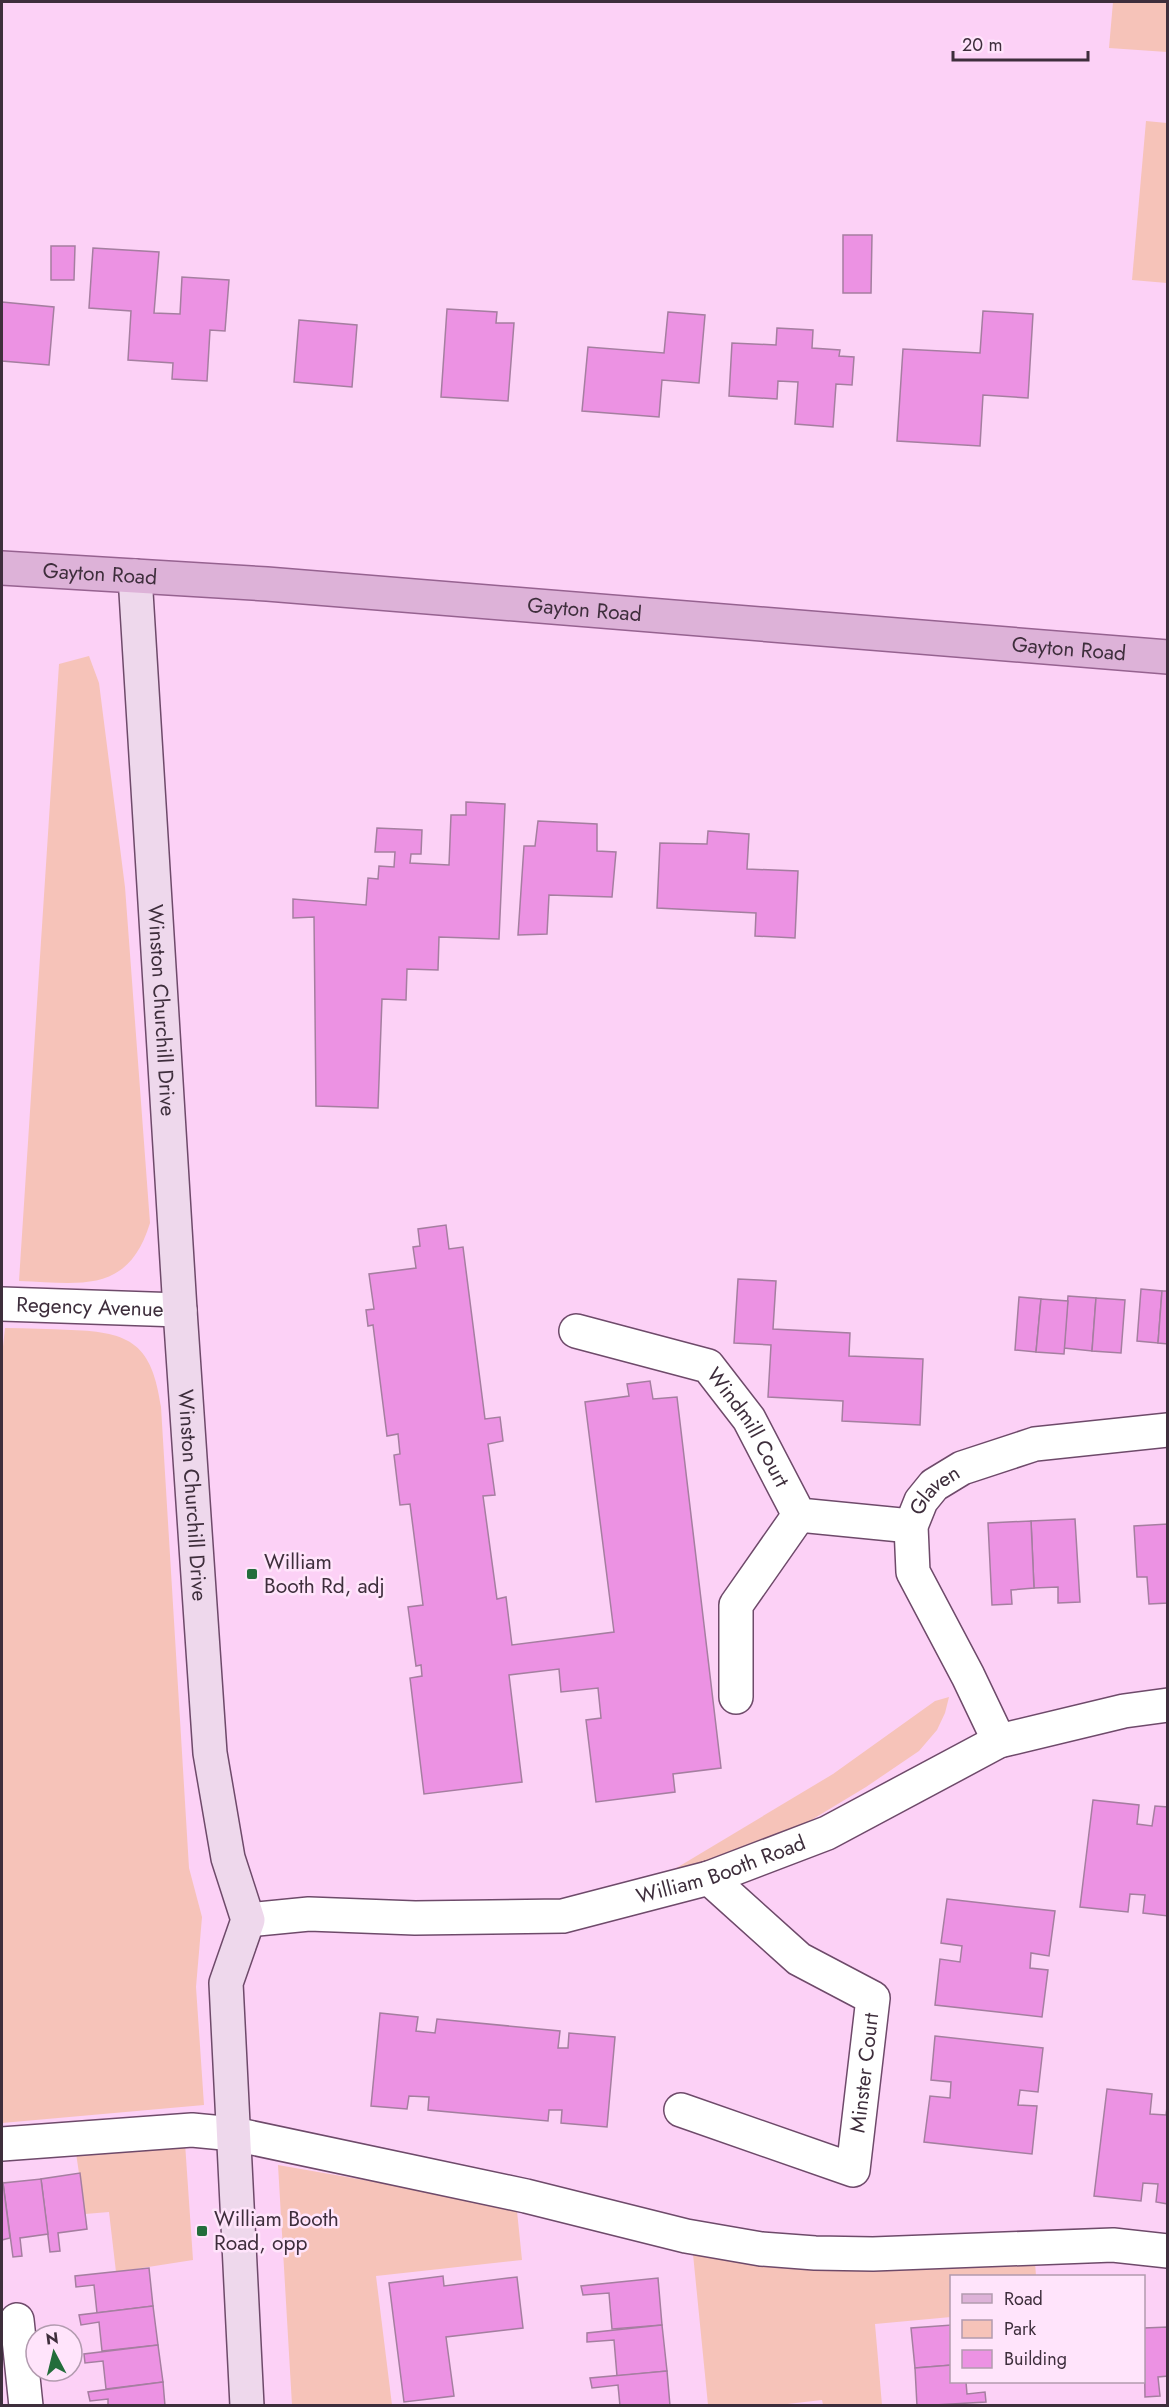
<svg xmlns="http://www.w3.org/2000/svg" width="1169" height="2407" viewBox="0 0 1169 2407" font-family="Jost,sans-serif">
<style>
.green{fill:#f6c3b9}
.building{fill:#ec92e3;stroke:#a57ea0;stroke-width:1.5}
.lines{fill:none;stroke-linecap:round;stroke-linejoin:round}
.street-casing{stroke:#6e4a6a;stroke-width:36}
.secondary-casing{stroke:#6e4a6a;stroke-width:36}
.primary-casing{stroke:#966290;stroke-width:36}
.street{stroke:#fff;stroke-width:33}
.secondary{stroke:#eed8ec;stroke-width:33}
.primary{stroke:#ddb2d8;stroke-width:33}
.poi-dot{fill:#236d3b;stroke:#ffe4fb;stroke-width:2}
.labels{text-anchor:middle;stroke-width:5;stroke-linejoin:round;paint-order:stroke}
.street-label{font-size:21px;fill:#3e2e3c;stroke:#ffe4fb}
.poi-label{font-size:21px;fill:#3e2e3c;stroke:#ffe4fb;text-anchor:start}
</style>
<rect width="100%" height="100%" fill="#fcd1f6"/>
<g class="green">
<polygon points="1113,2 1167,2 1167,52 1109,48"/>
<polygon points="1146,121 1167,123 1167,283 1132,280"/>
<path d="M89,656L99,683L125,887L150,1223C128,1295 80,1283 19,1281L59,664Z"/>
<path d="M5,1328C27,1328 49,1329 71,1330C131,1332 152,1344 161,1407L189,1868L202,1917L196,1987L204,2105L2,2123V1356Z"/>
<polygon points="949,1697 945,1713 937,1730 919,1751 866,1787 803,1825 760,1847 663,1876 833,1774 935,1701"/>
<polygon points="185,2143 193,2260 116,2272 109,2212 85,2214 76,2153"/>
<polygon points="278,2165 410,2188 517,2211 522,2260 376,2276 392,2405 292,2405"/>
<path d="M693,2254C729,2260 765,2268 802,2269C879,2273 958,2266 1035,2262L1036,2276H952L951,2317L875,2324L882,2405H823L822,2400L770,2406L708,2405Z"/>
</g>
<g class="building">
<polygon points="843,235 872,235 871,293 843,293"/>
<polygon points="51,246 75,246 74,280 51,280"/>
<polygon points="93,248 159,252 154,313 180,314 182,277 229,280 225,331 210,330 207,381 172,379 173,363 128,360 131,311 89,308"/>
<polygon points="2,302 54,307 49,365 2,361"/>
<polygon points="447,309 497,312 496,323 514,323 508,401 441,397"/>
<polygon points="983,311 1033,314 1028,398 983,395 980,446 897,441 903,349 980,353"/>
<polygon points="668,312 705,315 699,383 662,380 659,417 582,411 588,347 664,353"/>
<polygon points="299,320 357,325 352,387 294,382"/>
<polygon points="777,328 813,330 812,348 840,350 839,356 854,357 852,385 836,384 833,427 795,424 798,382 778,381 777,399 729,396 732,343 776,345"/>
<polygon points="466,802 505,804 499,939 439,937 438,970 407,969 406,1000 382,999 378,1108 316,1106 314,917 293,918 293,899 366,905 368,878 378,879 379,866 394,867 395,852 375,852 377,828 422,830 421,854 411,854 410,863 449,865 451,815 466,815"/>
<polygon points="538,821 597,824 597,851 616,852 612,897 549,895 547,934 518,935 524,846 535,846"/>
<polygon points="708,831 749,834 747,869 798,871 795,938 755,936 756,913 657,908 660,843 707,844"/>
<polygon points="446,1225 449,1249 463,1247 485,1419 500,1417 503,1441 488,1444 495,1495 483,1496 497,1599 506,1597 512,1645 614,1632 585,1402 629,1396 627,1384 650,1381 653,1399 677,1397 721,1768 673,1774 675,1792 596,1802 586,1720 601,1718 598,1688 561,1692 559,1669 509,1675 522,1782 424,1794 410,1678 422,1676 421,1665 416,1666 408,1607 423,1605 410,1504 400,1505 394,1455 400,1454 398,1434 387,1436 373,1325 368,1326 366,1310 374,1309 369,1274 416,1268 413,1247 420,1246 418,1229"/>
<polygon points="738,1279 776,1281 773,1329 850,1333 849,1356 923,1359 920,1425 842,1421 843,1401 768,1397 771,1345 734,1343"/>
<polygon points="1141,1289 1162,1291 1158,1343 1137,1341"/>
<polygon points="1162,1291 1168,1291 1168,1344 1158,1343"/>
<polygon points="1068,1296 1096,1298 1092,1351 1064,1348"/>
<polygon points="1019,1297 1041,1299 1036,1352 1015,1350"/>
<polygon points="1096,1298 1125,1300 1121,1353 1092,1351"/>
<polygon points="1041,1299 1068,1301 1064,1354 1036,1352"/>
<polygon points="1075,1519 1080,1602 1058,1603 1058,1587 1034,1588 1031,1521"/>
<polygon points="1031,1521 1034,1588 1011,1590 1012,1604 992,1605 988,1523"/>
<polygon points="1168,1524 1168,1603 1149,1604 1147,1577 1137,1577 1134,1526"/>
<polygon points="1093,1800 1139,1805 1137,1824 1152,1826 1155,1806 1168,1807 1168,1916 1143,1913 1145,1895 1130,1894 1128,1912 1080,1907"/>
<polygon points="947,1899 1055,1911 1049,1956 1031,1953 1030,1968 1048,1970 1042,2017 935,2005 940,1959 960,1962 962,1946 941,1943"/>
<polygon points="380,2013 418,2017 416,2031 435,2033 437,2019 560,2031 558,2048 568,2048 569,2033 615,2037 607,2127 561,2123 562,2110 549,2110 548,2121 428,2110 429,2097 409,2096 407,2109 371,2106"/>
<polygon points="935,2036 1043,2048 1038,2092 1020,2090 1018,2105 1037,2106 1032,2154 924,2142 930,2096 950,2098 951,2082 931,2080"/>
<polygon points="1107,2089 1152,2094 1150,2114 1166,2115 1168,2099 1168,2204 1156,2202 1158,2184 1143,2183 1141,2201 1094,2196"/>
<polygon points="80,2173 87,2229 58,2233 60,2251 50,2252 41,2179"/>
<polygon points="41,2179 48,2234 20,2238 22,2256 13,2257 3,2183"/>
<polygon points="3,2183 10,2238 2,2240 2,2184"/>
<polygon points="149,2268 153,2306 97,2313 94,2285 76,2287 75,2276"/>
<polygon points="443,2276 444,2286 517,2277 523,2328 446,2337 454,2396 404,2402 389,2283"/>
<polygon points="658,2278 662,2325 612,2329 609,2293 583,2295 581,2286"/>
<polygon points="153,2306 158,2345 102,2351 99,2322 81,2325 79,2315"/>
<polygon points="662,2325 667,2371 617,2376 614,2340 587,2342 587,2333"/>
<polygon points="952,2325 952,2365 915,2368 911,2328"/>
<polygon points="1168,2327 1168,2376 1158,2377 1160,2396 1145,2397 1144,2328"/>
<polygon points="158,2345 163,2382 106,2389 103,2361 85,2363 84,2354"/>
<polygon points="952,2365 952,2382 966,2382 967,2394 985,2392 986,2402 917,2406 915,2368"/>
<polygon points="667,2371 670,2406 620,2406 618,2385 592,2388 590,2378"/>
<polygon points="163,2382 165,2406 108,2406 108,2399 90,2401 88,2392"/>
</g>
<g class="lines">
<g class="street-casing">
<g id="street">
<path id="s1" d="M2,1304L180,1310"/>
<path id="s2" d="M576,1331L708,1366L749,1419L799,1515L911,1526"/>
<polyline points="736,1697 736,1605 799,1515"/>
<path id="s3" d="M999,1741L968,1676L913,1572L911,1526L921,1501L934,1485L962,1468L1035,1444L1168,1430"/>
<path id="s4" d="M248,1920L309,1914L415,1918L563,1916L709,1878L827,1833L999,1741L1124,1711L1168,1705"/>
<path id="s5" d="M681,2110L853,2170L873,1998L799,1959L709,1878"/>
<polyline points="2,2144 192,2130 234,2134 526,2196 686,2236 761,2249 815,2253 873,2254 1113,2245 1168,2251"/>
<polyline points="17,2320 26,2406"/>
</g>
</g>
<g class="secondary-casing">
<g id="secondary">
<path id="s6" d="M135,576L180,1310L210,1753L228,1858L248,1920L226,1983L247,2406"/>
</g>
</g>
<g class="primary-casing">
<g id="primary">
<path id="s7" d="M2,568L267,584L1168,657"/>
</g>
</g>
<use href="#street" class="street"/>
<use href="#secondary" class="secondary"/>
<use href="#primary" class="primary"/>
</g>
<g class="poi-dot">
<rect x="246" y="1568" width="12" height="12" rx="3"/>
<rect x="196" y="2225" width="12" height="12" rx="3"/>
</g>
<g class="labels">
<g class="street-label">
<text dy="7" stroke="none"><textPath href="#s7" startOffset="98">Gayton Road</textPath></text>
<text dy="7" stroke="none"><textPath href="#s7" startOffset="584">Gayton Road</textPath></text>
<text dy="7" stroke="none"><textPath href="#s7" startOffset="1070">Gayton Road</textPath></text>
<text dy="7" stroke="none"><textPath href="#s6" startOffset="435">Winston Churchill Drive</textPath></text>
<text dy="7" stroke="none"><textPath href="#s1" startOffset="88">Regency Avenue</textPath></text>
<text dy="7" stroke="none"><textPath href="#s2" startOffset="210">Windmill Court</textPath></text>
<text dy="7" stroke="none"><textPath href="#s3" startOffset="280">Glaven</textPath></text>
<text dy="7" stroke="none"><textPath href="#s6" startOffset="921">Winston Churchill Drive</textPath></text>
<text dy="7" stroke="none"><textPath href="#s4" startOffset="480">William Booth Road</textPath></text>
<text dy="7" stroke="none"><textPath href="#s5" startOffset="280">Minster Court</textPath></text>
</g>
<g class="poi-label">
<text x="264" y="1569">William<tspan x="264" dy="24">Booth Rd, adj</tspan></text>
<text x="214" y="2226">William Booth<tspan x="214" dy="24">Road, opp</tspan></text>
</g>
</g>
<rect width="1169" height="2407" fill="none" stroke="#3e2e3c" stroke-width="6"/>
<rect x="950" y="2275" width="195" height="108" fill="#ffe4fb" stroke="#b29baf" stroke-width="1.5"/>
<rect x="962" y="2294" width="30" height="9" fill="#ddb2d8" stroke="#b29baf" stroke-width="1.5"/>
<text x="1004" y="2305" font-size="18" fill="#3e2e3c">Road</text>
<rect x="962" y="2320" width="30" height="18" fill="#f6c3b9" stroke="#b29baf" stroke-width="1.5"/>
<text x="1004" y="2335" font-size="18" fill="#3e2e3c">Park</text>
<rect x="962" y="2350" width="30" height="18" fill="#ec92e3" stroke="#b29baf" stroke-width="1.5"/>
<text x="1004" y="2365" font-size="18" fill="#3e2e3c">Building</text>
<g transform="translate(54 2353) rotate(353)"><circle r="28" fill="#ffe4fb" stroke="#b29baf" stroke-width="1.5"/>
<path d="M0-4.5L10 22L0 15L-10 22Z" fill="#236d3b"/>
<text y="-9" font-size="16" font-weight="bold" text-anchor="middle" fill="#3e2e3c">N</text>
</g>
<path d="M953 51v9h135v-9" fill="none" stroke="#3e2e3c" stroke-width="3"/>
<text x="962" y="51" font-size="18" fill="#3e2e3c" stroke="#ffe4fb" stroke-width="4.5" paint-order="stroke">20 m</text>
</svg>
